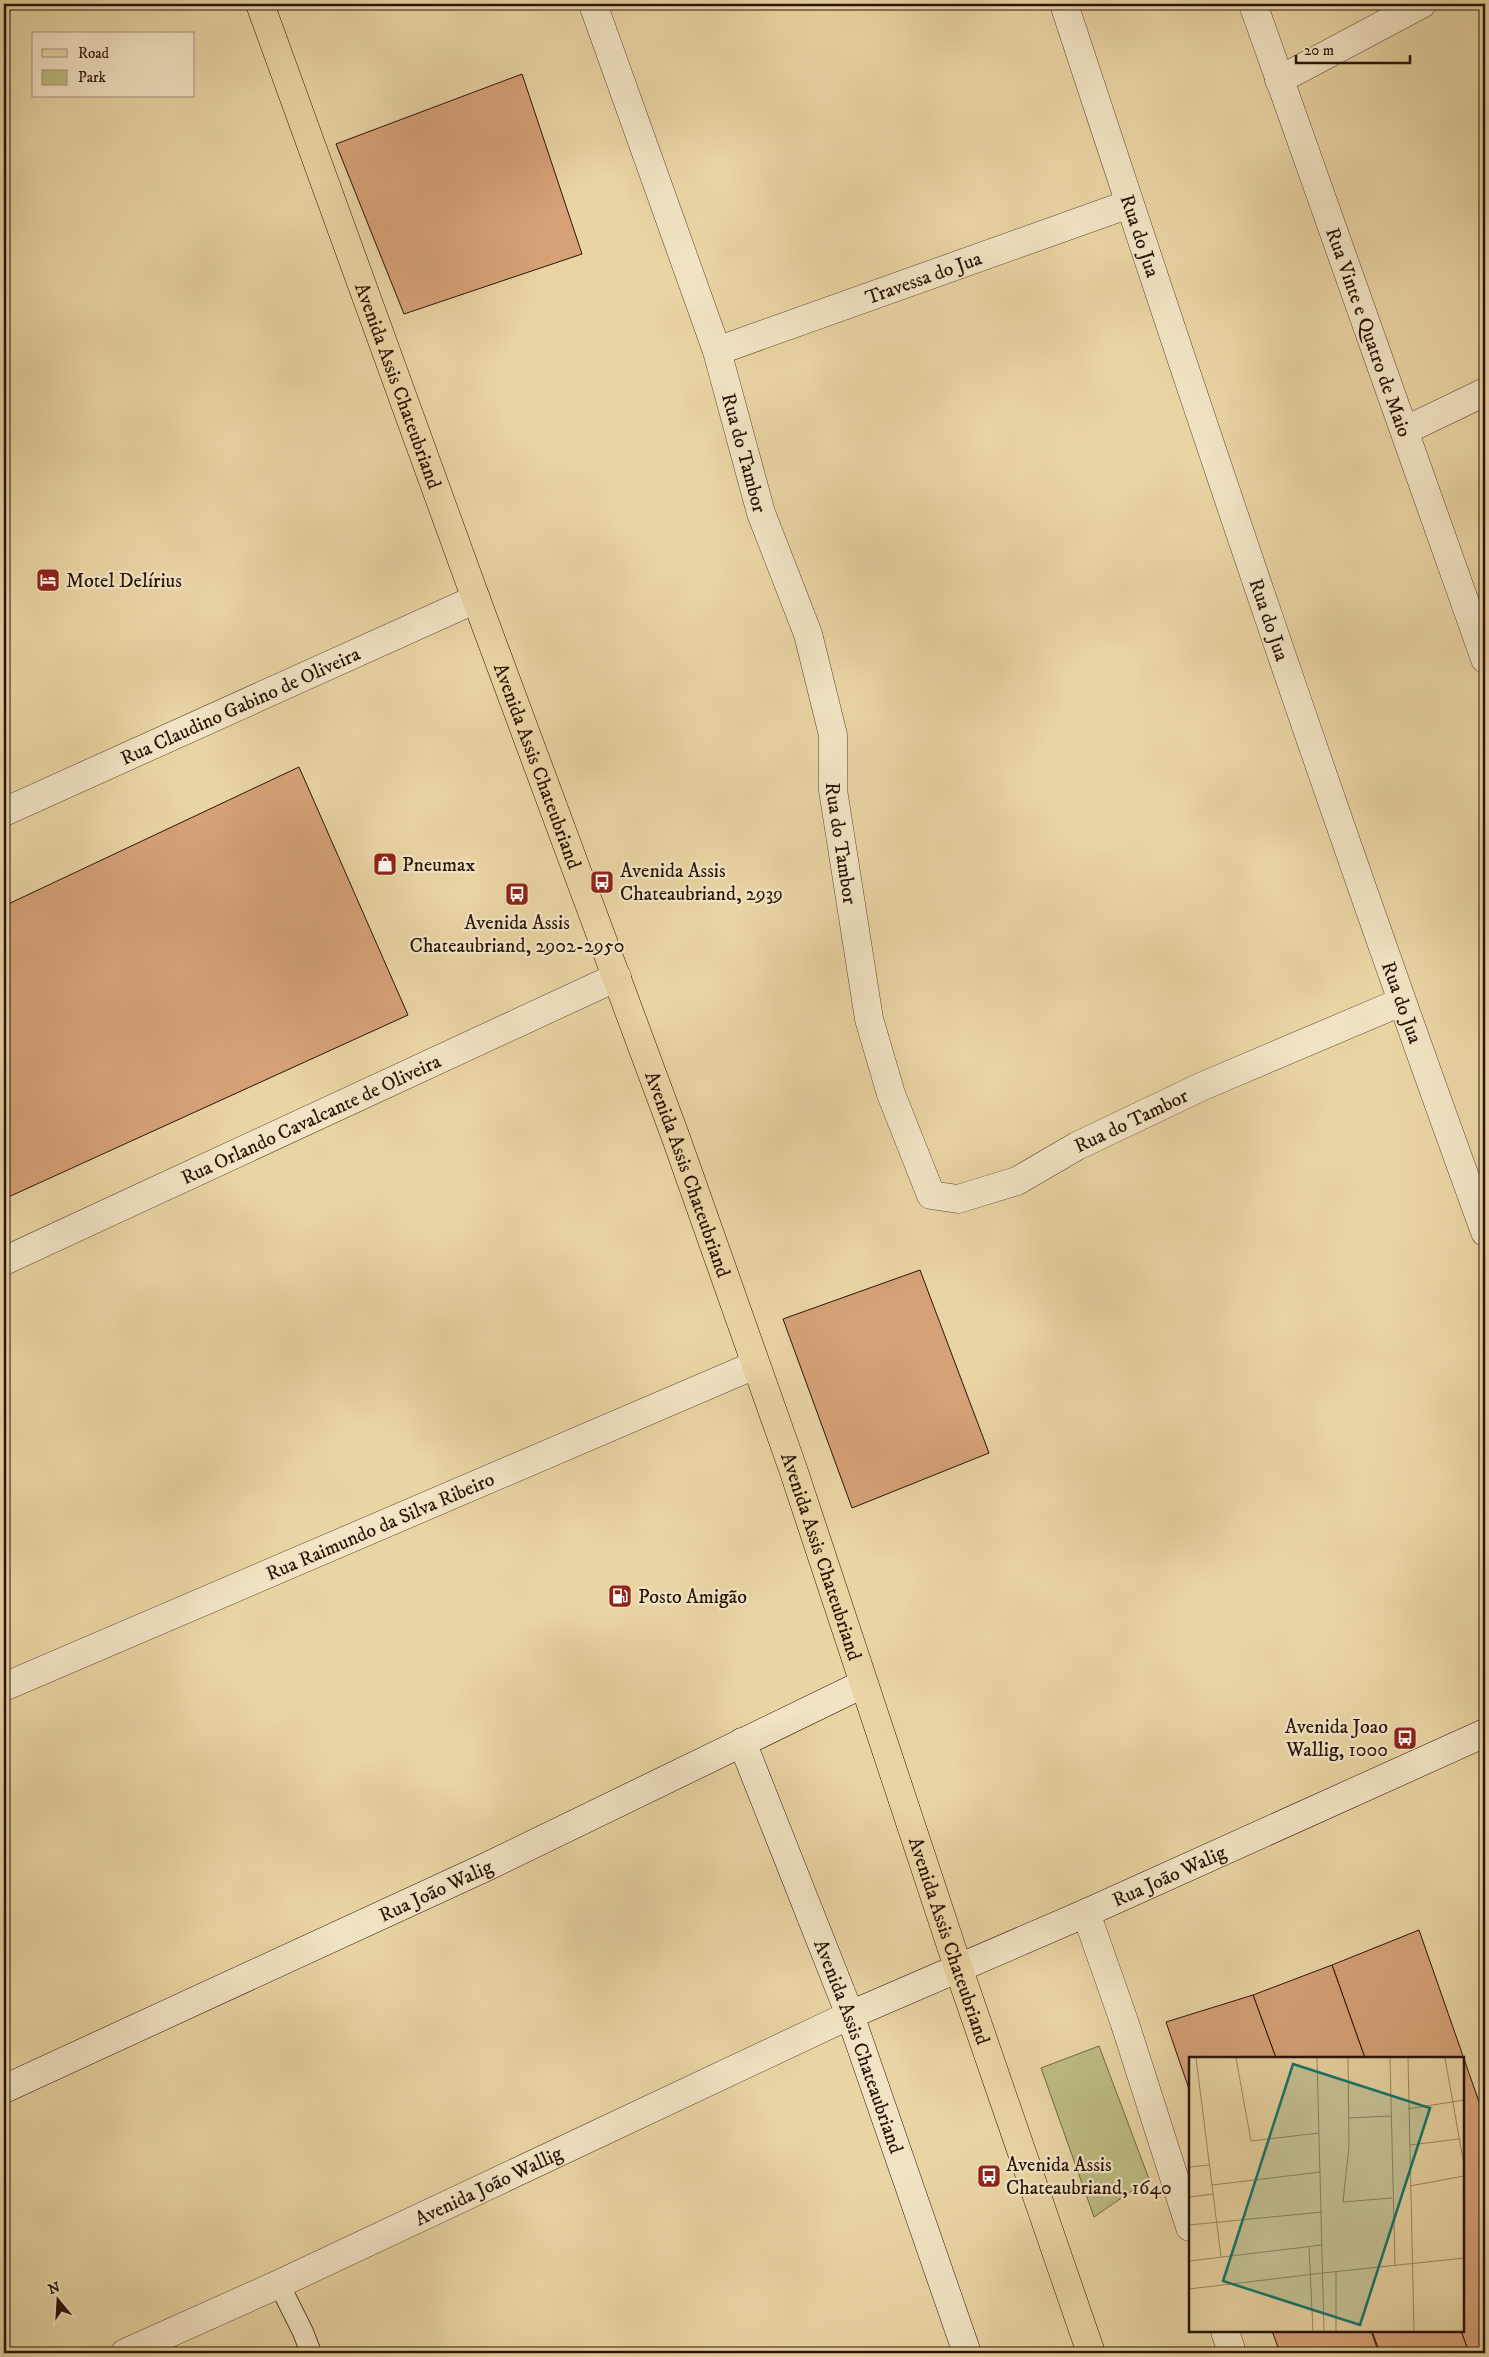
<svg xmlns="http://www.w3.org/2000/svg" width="1489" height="2357" viewBox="0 0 1489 2357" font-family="'IM FELL DW Pica',serif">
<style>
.green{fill:#bcbb81;stroke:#726845}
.building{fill:#d6a177;stroke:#291409}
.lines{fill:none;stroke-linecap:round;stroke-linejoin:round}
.lane-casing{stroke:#594430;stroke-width:22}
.street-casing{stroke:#594430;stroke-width:29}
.secondary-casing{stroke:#291409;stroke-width:29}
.primary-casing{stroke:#291409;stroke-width:29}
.lane{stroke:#f1e3c3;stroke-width:20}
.street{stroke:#f1e3c3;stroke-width:28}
.secondary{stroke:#f1e3c3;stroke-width:28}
.primary{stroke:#e9d4a3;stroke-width:28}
.labels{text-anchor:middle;stroke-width:4.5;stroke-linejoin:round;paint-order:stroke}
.street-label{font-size:20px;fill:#291409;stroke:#f1e3c3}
.poi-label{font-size:20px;fill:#291409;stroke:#f1e3c3;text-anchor:start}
.inset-road{fill:none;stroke:#9c8765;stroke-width:1}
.view{fill:#0f766e;fill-opacity:0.15;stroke:#0f766e;stroke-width:2.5}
.inset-edge{fill:none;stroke:#291409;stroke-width:2.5}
</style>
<rect width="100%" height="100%" fill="#e9d4a3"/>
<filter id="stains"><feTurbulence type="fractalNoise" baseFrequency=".004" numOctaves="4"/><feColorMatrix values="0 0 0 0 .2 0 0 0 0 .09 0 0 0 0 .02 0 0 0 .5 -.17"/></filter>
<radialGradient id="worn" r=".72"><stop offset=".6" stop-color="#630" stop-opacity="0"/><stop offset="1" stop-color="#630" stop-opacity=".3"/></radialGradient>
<polygon class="green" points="1099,2046 1149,2179 1094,2217 1041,2068"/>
<g class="building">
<polygon points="522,74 582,254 404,314 336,144"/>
<polygon points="299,767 408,1015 4,1199 4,906"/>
<polygon points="920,1270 989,1453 852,1508 783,1319"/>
<polygon points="1419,1930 1485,2119 1485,2353 1469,2353 1461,2331 1463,2058 1365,2058 1332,1965"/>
<polygon points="1332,1965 1365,2058 1276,2058 1253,1995"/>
<polygon points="1253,1995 1276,2058 1190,2058 1190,2092 1166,2022"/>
<polygon points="1272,2331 1371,2331 1379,2353 1280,2353"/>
<polygon points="1372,2331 1461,2331 1469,2353 1380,2353"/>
</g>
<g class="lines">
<g class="lane-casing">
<polyline id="lane" points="279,2284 303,2332 311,2353"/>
</g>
<g class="street-casing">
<g id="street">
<path id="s1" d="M593,4L717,351L761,513L808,634L833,735V790L869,1019L891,1094L931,1195L958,1199L1017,1181L1077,1146L1203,1086L1401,1002"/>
<path id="s2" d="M1064,4C1199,415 1337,826 1485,1232"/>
<path id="s3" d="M1253,4L1485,659"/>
<polyline points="1279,80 1422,4"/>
<path id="s4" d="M717,351L1129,204"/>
<polyline points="1406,430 1485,392"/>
<path id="s5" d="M4,812L476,599"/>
<path id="s6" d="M4,1261L617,977"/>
<path id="s7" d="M4,1687L755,1365"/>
<polyline points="1086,1913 1125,2024 1190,2227"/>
<polyline points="1225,2331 1232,2353"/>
<path id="s8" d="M125,2353L279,2284L850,2015"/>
</g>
</g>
<g class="secondary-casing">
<g id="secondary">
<path id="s9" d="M742,1742L850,2015L967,2353"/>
<path id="s10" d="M850,2015L1086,1913L1485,1733"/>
<path id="s11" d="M4,2089L486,1867L863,1684"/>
</g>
</g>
<g class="primary-casing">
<g id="primary">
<path id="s12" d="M260,4L476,599L676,1138L793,1469L958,1967L1091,2353"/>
</g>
</g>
<use href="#lane" class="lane"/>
<use href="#street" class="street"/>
<use href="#secondary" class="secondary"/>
<use href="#primary" class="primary"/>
</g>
<defs>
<g id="hotel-square" transform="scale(1.25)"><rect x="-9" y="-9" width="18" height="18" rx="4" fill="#8f2418" stroke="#f1e3c3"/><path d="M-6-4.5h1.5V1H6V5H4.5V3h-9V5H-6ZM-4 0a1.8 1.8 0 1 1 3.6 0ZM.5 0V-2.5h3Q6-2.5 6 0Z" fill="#fff"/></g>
<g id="shop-square" transform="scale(1.25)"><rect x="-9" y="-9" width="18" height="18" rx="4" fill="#8f2418" stroke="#f1e3c3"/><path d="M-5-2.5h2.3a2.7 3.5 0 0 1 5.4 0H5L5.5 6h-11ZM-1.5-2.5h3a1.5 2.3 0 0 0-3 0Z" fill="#fff"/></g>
<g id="bus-square" transform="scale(1.25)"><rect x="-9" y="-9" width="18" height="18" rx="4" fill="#8f2418" stroke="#f1e3c3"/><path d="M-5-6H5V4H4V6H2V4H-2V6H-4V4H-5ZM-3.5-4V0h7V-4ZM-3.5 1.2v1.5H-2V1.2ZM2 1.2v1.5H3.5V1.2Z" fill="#fff"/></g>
<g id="fuel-square" transform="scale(1.25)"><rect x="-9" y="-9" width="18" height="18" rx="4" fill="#8f2418" stroke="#f1e3c3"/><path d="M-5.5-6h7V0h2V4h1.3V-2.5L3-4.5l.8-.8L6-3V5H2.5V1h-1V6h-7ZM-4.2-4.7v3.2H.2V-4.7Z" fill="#fff"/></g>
</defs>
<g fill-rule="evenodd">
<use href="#hotel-square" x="48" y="580"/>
<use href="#shop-square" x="385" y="864"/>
<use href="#bus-square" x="602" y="882"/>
<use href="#bus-square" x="517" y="894"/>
<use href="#fuel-square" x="620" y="1596"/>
<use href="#bus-square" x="1405" y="1738"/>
<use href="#bus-square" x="989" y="2176"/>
</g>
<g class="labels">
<g class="street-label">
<text dy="7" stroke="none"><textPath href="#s2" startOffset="244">Rua do Jua</textPath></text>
<text dy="7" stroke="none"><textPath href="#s4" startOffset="219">Travessa do Jua</textPath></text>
<text dy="7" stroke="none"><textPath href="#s3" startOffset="348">Rua Vinte e Quatro de Maio</textPath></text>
<text dy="7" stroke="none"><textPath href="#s12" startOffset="406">Avenida Assis Chateubriand</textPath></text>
<text dy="7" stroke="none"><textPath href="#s1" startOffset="474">Rua do Tambor</textPath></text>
<text dy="7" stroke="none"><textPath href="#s2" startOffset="649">Rua do Jua</textPath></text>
<text dy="7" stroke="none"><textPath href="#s5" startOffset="259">Rua Claudino Gabino de Oliveira</textPath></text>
<text dy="7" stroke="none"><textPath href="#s12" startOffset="811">Avenida Assis Chateubriand</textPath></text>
<text dy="7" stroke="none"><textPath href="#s1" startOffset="879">Rua do Tambor</textPath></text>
<text dy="7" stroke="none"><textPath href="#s2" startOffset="1054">Rua do Jua</textPath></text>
<text dy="7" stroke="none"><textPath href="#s6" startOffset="338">Rua Orlando Cavalcante de Oliveira</textPath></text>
<text dy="7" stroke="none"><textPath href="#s1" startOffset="1462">Rua do Tambor</textPath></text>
<text dy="7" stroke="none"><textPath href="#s12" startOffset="1246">Avenida Assis Chateubriand</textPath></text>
<text dy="7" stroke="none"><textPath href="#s7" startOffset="409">Rua Raimundo da Silva Ribeiro</textPath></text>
<text dy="7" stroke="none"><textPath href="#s12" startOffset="1651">Avenida Assis Chateubriand</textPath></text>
<text dy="7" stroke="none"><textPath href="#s10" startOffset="348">Rua João Walig</textPath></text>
<text dy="7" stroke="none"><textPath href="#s11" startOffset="475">Rua João Walig</textPath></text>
<text dy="7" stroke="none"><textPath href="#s12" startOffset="2056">Avenida Assis Chateubriand</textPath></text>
<text dy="7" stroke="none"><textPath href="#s9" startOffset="326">Avenida Assis Chateaubriand</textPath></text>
<text dy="7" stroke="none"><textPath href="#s8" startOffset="400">Avenida João Wallig</textPath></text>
</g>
<g class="poi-label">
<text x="66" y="587">Motel Delírius</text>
<text x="402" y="871">Pneumax</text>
<text x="620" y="877">Avenida Assis<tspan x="620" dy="23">Chateaubriand, 2939</tspan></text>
<text x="517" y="929" text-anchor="middle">Avenida Assis<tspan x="517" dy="23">Chateaubriand, 2902-2950</tspan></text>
<text x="638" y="1603">Posto Amigão</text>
<text x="1388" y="1733" text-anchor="end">Avenida Joao<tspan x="1388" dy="23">Wallig, 1000</tspan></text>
<text x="1006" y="2171">Avenida Assis<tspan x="1006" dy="23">Chateaubriand, 1640</tspan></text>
</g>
</g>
<g transform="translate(1189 2057)">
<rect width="275" height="275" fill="#e9d4a3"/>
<path class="inset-road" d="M7,1L32,200M47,1L62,84L130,76M128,1L135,274M159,1L160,89L154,145L203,141M201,1L206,209M219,1L225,274M256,1L275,108M219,52L275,43M160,61L202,59M221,88L270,82M0,110L20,108M23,128L132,115M221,129L275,119M0,140L24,137M0,168L133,155M120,189L124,274M0,204L133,188M147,215V274M134,216L275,201M0,232L134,216"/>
<path class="view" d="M104,7L241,51L171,268L34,224Z"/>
<rect width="275" height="275" class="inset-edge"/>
</g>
<rect width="1489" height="2357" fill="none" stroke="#e9d4a3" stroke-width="20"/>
<rect x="5" y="5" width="1479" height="2347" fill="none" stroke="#291409" stroke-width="2.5"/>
<rect x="10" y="10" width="1469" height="2337" fill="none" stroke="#291409"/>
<rect x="32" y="32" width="162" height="65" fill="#f1e3c3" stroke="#a19079"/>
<rect x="42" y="49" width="25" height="8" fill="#e9d4a3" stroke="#a19079"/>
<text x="78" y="58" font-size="15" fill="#291409">Road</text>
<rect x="42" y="70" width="25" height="15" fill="#bcbb81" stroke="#a19079"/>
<text x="78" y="82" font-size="15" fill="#291409">Park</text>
<g transform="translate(58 2300) rotate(342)" stroke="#f1e3c3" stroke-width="4" paint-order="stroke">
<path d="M0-4L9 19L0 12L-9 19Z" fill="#291409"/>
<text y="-8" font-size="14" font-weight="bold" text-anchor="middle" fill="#291409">N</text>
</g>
<path d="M1296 55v8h114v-8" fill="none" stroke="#291409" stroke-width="2.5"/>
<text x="1304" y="55" font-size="15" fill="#291409" stroke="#f1e3c3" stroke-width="4" paint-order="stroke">20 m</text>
<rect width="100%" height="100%" filter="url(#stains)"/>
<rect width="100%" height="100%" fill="url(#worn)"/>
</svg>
